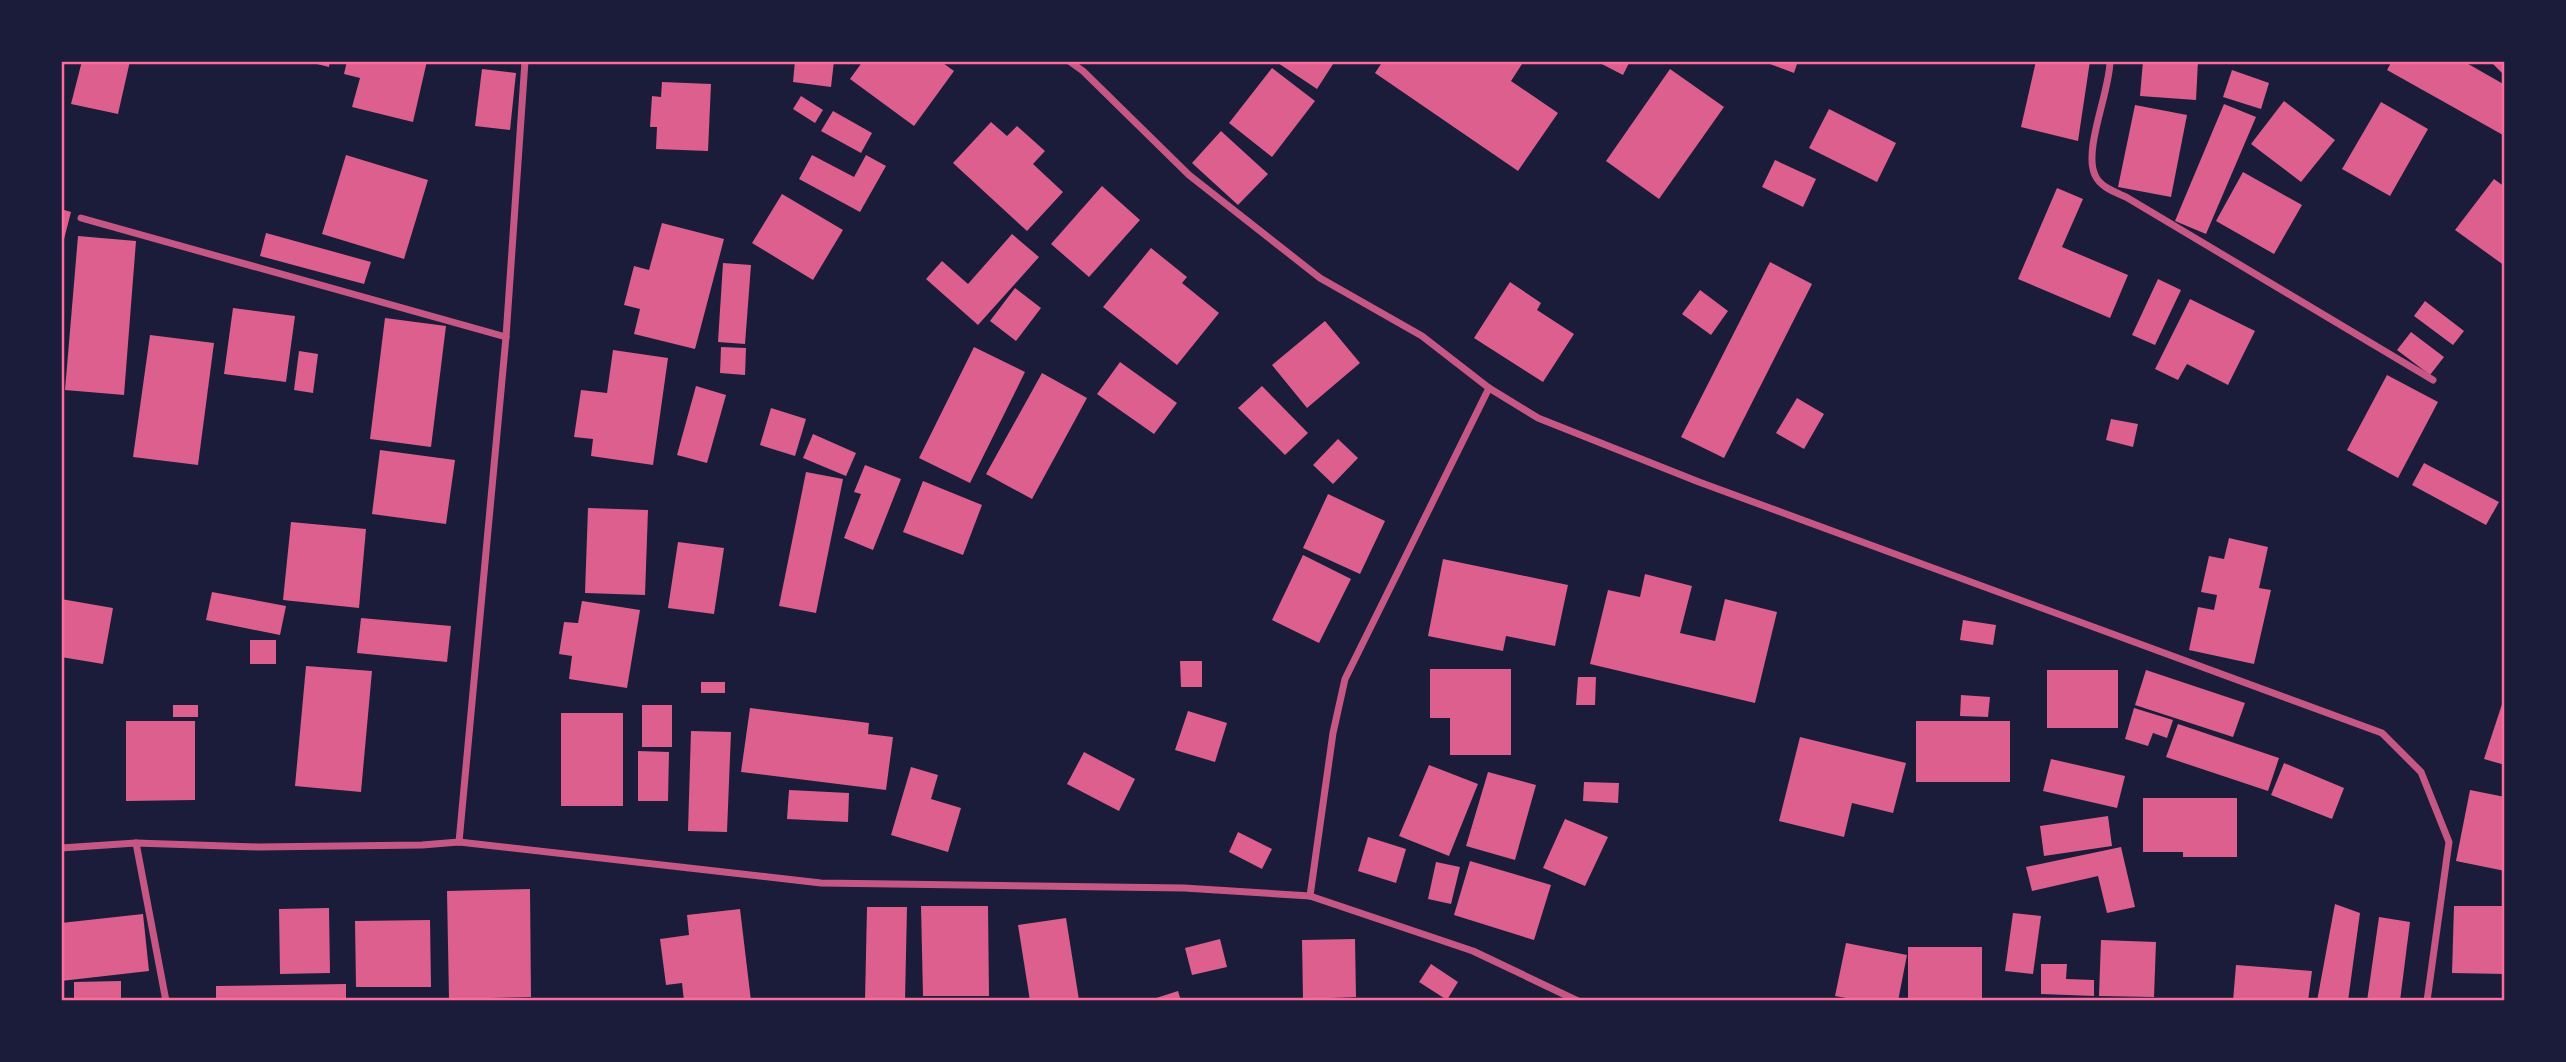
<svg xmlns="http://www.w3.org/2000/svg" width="2566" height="1062" viewBox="0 0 2566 1062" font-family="Overpass,sans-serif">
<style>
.building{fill:#dd5f8e}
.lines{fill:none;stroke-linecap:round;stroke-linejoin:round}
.minor{stroke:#c65784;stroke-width:7}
.neatline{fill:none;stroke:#ff6b9d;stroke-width:2.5}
</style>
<rect width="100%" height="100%" fill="#1b1b3a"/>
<g class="building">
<polygon points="82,61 130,61 118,114 71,104"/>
<polygon points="305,61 330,61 329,67"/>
<polygon points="347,61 427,61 413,122 352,107 360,78 344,74"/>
<polygon points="795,61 834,61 831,87 793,82"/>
<polygon points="863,61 940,61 954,71 914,126 850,79"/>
<polygon points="1275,61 1335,61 1317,89"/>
<polygon points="1383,61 1524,61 1511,81 1558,113 1518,171 1375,73"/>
<polygon points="1596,61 1630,61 1623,75"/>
<polygon points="1762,61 1798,61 1794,73"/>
<polygon points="2036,61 2090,61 2078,141 2021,127"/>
<polygon points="2143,61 2198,61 2196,100 2140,96"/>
<polygon points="2392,61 2463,61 2505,85 2503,135 2387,70"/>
<polygon points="2490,61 2505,61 2505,76"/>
<polygon points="1272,68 1315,101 1272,157 1229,123"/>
<polygon points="482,69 516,73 510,130 475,126"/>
<polygon points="1670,69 1724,107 1659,199 1606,161"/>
<polygon points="2232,70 2269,83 2261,109 2223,97"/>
<polygon points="662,82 711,84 708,151 656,149 657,127 650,127 652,96 661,97"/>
<polygon points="801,96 823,110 815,123 793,109"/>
<polygon points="2284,101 2335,140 2301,182 2251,144"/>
<polygon points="2381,102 2428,129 2390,196 2342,169"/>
<polygon points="2224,104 2256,117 2206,234 2175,221"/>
<polygon points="2135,105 2187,115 2171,197 2118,187"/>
<polygon points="1829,109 1896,143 1877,182 1809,148"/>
<polygon points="833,111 872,133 861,153 821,131"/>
<polygon points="991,122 1007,136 1017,126 1045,151 1033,164 1063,192 1027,231 953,163"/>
<polygon points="1221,131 1268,174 1238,205 1192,163"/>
<polygon points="346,155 428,180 404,259 322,234"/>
<polygon points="812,155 854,177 866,155 886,166 860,212 799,179"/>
<polygon points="1775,160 1816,179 1803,207 1762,187"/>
<polygon points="2243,172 2302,205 2274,254 2216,221"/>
<polygon points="2494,179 2505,187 2505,266 2455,230"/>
<polygon points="1102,186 1140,220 1089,277 1051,244"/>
<polygon points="2057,188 2083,199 2062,247 2128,275 2110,318 2018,279"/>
<polygon points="782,194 843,230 813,280 752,243"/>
<polygon points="61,209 71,212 62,247 61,247"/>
<polygon points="662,223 724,239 695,349 634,334 640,309 624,305 634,266 649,270"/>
<polygon points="266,233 371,262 364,284 260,256"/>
<polygon points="1012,234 1039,257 978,325 926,279 942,261 968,284"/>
<polygon points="78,236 136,241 124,395 65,390"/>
<polygon points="1151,248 1187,277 1182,283 1219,313 1177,365 1103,307"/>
<polygon points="1770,262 1812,284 1724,458 1681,437"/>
<polygon points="723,263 751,265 745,344 718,342"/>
<polygon points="2158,279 2181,290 2155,345 2132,335"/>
<polygon points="1510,282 1541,303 1537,310 1574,334 1543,382 1474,338"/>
<polygon points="1015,288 1041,308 1016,341 990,321"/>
<polygon points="1700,290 1728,311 1711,335 1682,314"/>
<polygon points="2190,299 2255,331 2228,385 2187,364 2178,380 2155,369"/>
<polygon points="2425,301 2464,331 2453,345 2414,316"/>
<polygon points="233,308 295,316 286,382 224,374"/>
<polygon points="385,318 446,326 431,447 370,439"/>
<polygon points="1325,321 1360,363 1307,408 1272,365"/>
<polygon points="2411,332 2444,357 2430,375 2397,350"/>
<polygon points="150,335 214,343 198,465 133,457"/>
<polygon points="721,347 746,348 745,375 720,373"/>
<polygon points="974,347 1025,372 970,483 919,458"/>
<polygon points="613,350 668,358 653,465 591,456 593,439 574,437 581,390 607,393"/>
<polygon points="299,351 318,354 313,393 294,390"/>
<polygon points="1120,362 1177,403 1154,434 1097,394"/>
<polygon points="1042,373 1087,398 1032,499 986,474"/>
<polygon points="2387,375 2438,402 2398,478 2347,450"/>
<polygon points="696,386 726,395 707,463 677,455"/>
<polygon points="1262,386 1308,433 1285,455 1238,408"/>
<polygon points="1797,398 1824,414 1804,449 1776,433"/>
<polygon points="771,408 806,419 795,456 760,445"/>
<polygon points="2111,419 2138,424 2133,447 2106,440"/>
<polygon points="813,434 856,453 846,476 803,458"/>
<polygon points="1338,439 1358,458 1333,484 1313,465"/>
<polygon points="380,450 455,460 446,524 372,514"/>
<polygon points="2424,463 2499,502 2486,525 2412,485"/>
<polygon points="865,465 901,479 873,550 844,538 861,494 854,492"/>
<polygon points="806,472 843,479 816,613 779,606"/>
<polygon points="923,481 982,505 963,555 903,532"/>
<polygon points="1328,494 1385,521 1360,574 1303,548"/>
<polygon points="588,508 648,510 645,595 585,593"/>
<polygon points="291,522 366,529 359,608 283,600"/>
<polygon points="2229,538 2268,547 2259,588 2271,590 2254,664 2189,650 2198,607 2214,610 2217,595 2201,592 2209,556 2224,559"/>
<polygon points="678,542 724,548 714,614 668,608"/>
<polygon points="1303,555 1351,579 1319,643 1272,620"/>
<polygon points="1443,559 1568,585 1555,646 1506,636 1503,651 1428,636"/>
<polygon points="1645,574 1692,586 1680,633 1715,641 1725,599 1777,612 1755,703 1590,664 1608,590 1640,597"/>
<polygon points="212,592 286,606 280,635 206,620"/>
<polygon points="61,599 113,608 103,664 61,657"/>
<polygon points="582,601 640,610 627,688 569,679 572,656 559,654 564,622 578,623"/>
<polygon points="361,618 451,626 447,662 357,653"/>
<polygon points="1963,620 1996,625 1993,645 1960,640"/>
<rect x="250" y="640" width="26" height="24"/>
<polygon points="1180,661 1202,661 1202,687 1181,687"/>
<polygon points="306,666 372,671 361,792 295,786"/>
<polygon points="1430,669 1511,669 1511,755 1450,755 1450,718 1430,718"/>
<rect x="2047" y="670" width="71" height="58"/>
<polygon points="2146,670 2245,703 2233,737 2135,705"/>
<polygon points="1578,677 1596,677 1595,705 1576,705"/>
<rect x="701" y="682" width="24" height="11"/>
<polygon points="1961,695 1990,697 1988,717 1960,716"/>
<polygon points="2505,695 2505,765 2484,759"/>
<rect x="173" y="705" width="25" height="12"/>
<rect x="642" y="705" width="30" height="42"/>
<polygon points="750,708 869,723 868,734 893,737 886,790 741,772"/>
<polygon points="2134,708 2173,720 2167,738 2153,733 2148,746 2125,739"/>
<polygon points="1188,711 1227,723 1215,762 1175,750"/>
<rect x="561" y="713" width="62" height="93"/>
<polygon points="126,721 195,721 195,800 126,801"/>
<rect x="1916" y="721" width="94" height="61"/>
<polygon points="2178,724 2279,758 2268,791 2166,757"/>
<polygon points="691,731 731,732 727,832 688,831"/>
<polygon points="1800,737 1906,763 1893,813 1852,803 1844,837 1779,821"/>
<polygon points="638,751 669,752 668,801 638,801"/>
<polygon points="1084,752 1135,779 1119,811 1067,784"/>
<polygon points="2051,759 2125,776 2117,808 2043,791"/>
<polygon points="2284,763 2344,788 2332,819 2271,795"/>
<polygon points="1429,765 1478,784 1449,856 1399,836"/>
<polygon points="911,767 938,775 931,799 961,808 948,852 891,835"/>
<polygon points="1488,772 1536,785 1515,860 1466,846"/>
<polygon points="1584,782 1619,783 1618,803 1583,801"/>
<polygon points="789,790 849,793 848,822 787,819"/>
<polygon points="2470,790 2505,797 2505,871 2456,861"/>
<polygon points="2143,798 2237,798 2237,857 2183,857 2183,852 2143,852"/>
<polygon points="2108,816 2112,846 2044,856 2040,826"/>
<polygon points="1565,819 1608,837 1585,886 1543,868"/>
<polygon points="1238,832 1272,849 1262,869 1229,852"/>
<polygon points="1368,837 1406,849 1396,883 1358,871"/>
<polygon points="2121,847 2135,907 2107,913 2098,876 2032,891 2026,867"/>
<polygon points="1470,861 1551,885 1534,940 1454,915"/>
<polygon points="1436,862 1460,867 1451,904 1428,899"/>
<polygon points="530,889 531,997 449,999 447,891"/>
<polygon points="2335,904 2360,913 2348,1001 2317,1001"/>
<polygon points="921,906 988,906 989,996 923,996"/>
<polygon points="2454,906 2505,906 2505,974 2452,973"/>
<polygon points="867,907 907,907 905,1001 865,1001"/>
<polygon points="329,908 330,973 280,974 279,909"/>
<polygon points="740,909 751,1001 684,1001 682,983 666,985 660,939 689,935 687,915"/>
<polygon points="2013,913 2041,916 2033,974 2005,971"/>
<polygon points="143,914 149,971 61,981 61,923"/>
<polygon points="2379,917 2410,922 2400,1001 2367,1001"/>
<polygon points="1066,918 1079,1000 1030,1001 1018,925"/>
<polygon points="430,920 431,987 356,987 355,921"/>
<polygon points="1220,939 1227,967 1192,975 1185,948"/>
<polygon points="1355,939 1356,997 1303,999 1302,940"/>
<polygon points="2101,940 2156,942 2154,997 2099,996"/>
<polygon points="1846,943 1907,955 1898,1001 1863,1001 1835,996"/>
<rect x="1908" y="947" width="74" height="54"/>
<polygon points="1431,964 1458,982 1447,1000 1419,982"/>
<polygon points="2041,964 2067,964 2066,979 2094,980 2094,996 2041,994"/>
<polygon points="2236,965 2312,971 2308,1001 2233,1001"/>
<polygon points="121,981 121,1001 74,1001 74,982"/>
<polygon points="346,984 346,1001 216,1001 216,986"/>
<polygon points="1178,991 1181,1001 1151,1001 1150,1000"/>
</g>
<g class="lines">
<g class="minor">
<polyline points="1069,61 1083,71 1189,175 1320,278 1422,336 1489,388 1538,418 1699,482 2382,733 2421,772 2449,842 2427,1001"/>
<path d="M2110,61C2110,91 2083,150 2095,175C2100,187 2115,192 2126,197L2433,380"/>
<polyline points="81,218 506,337"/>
<polyline points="459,842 506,337 525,61"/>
<polyline points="136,843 166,1001"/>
<polyline points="61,848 136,843 258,847 422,845 459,842 821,883 1184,888 1310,896 1473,951 1578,1001"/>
<polyline points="1310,896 1333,733 1345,679 1489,388"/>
</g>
</g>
<rect width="2566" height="1062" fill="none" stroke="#1b1b3a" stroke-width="126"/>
<rect x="63" y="63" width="2440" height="936" class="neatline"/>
</svg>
